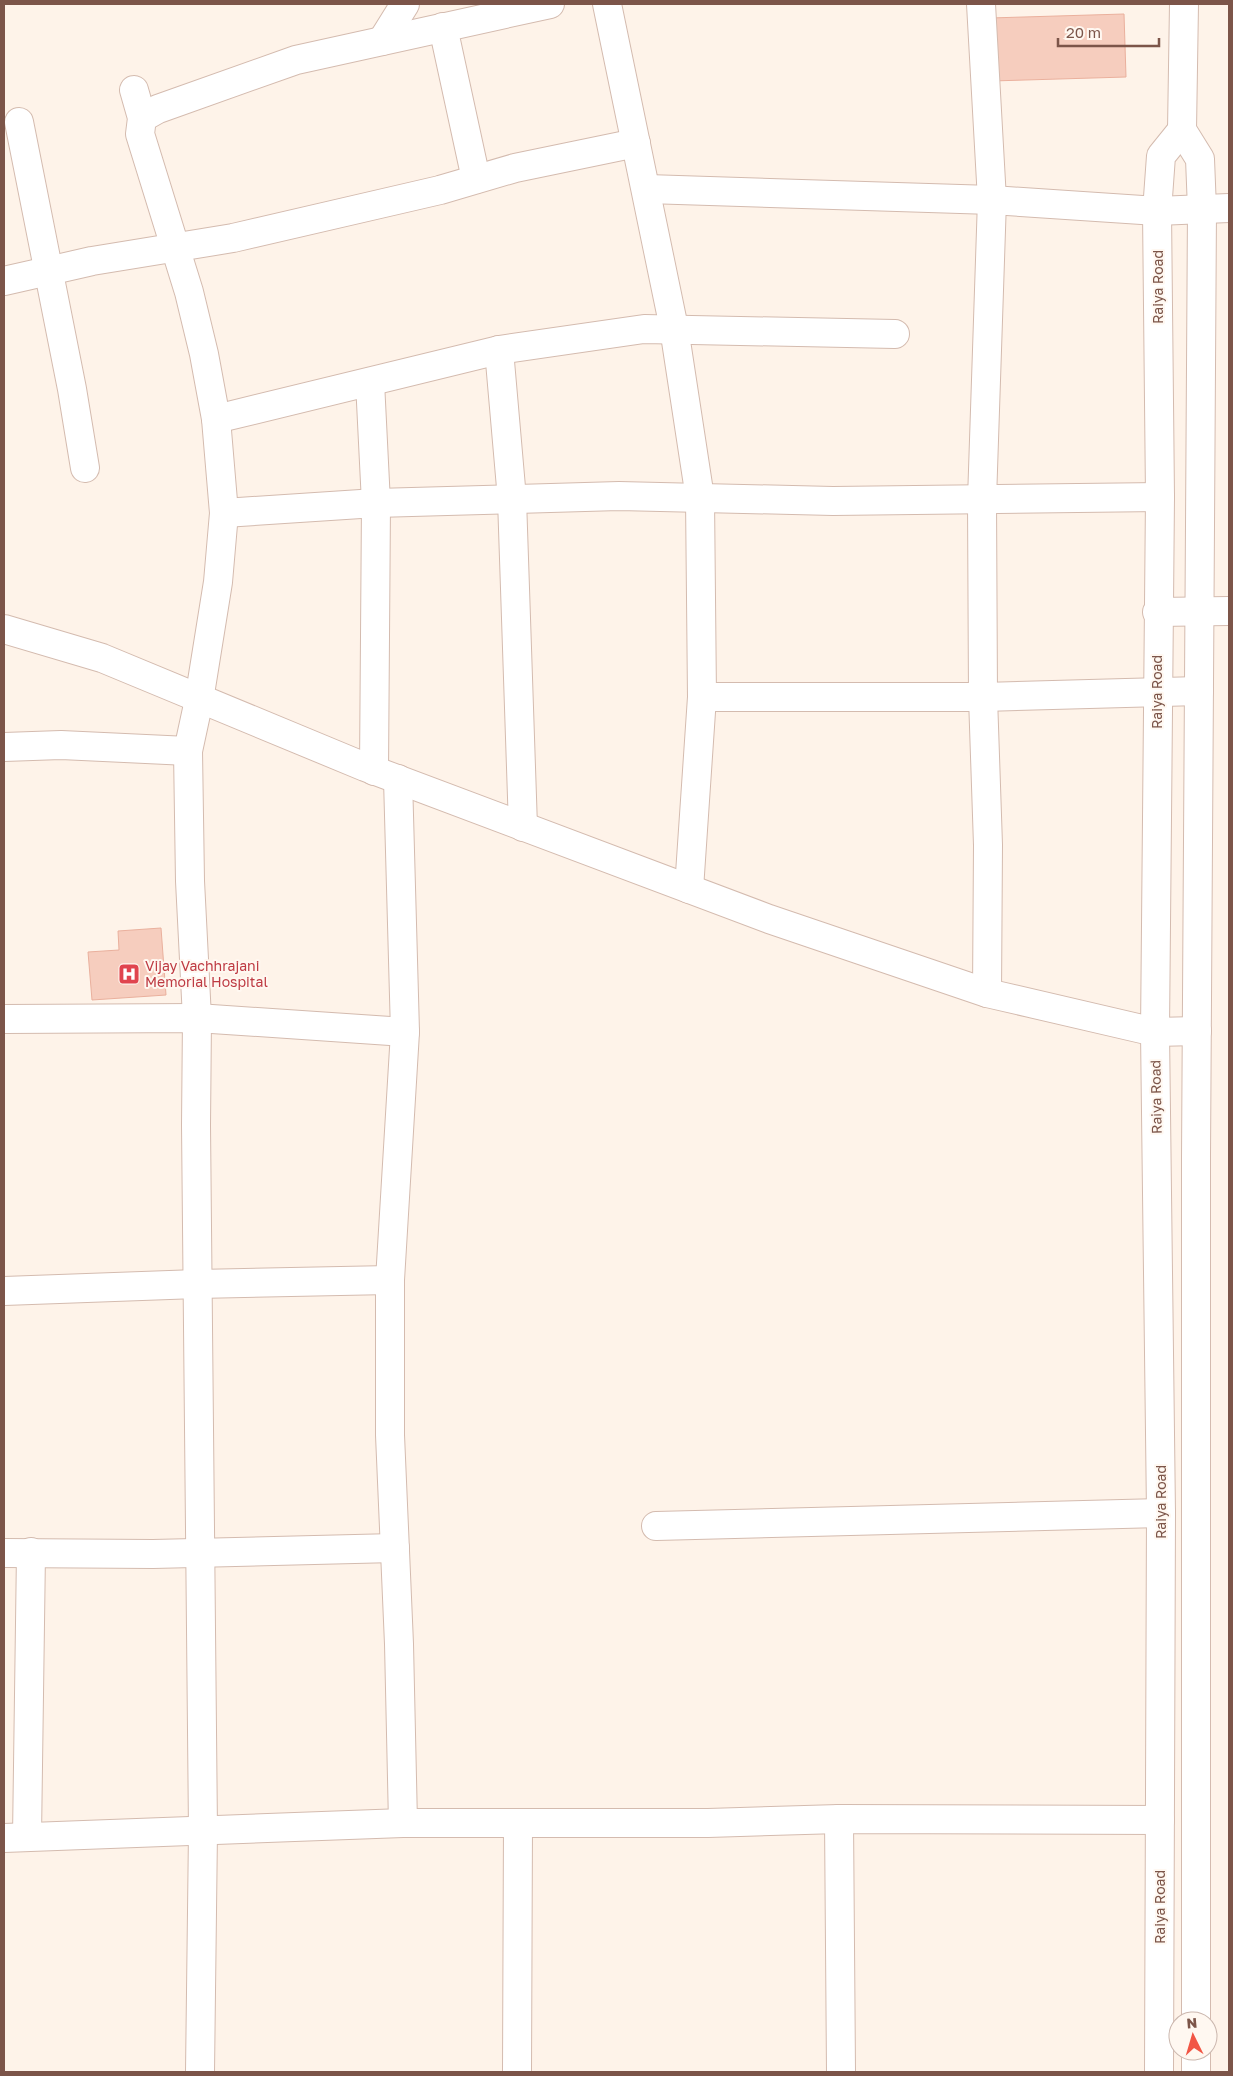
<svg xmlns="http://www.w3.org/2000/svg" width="1233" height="2076" viewBox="0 0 1233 2076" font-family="'Golos Text',sans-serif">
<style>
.building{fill:#f6cdbe;stroke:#eab09d}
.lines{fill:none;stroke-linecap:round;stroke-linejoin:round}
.minor-casing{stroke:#d4bbaf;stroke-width:30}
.minor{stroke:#fff;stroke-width:28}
.labels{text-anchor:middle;stroke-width:4;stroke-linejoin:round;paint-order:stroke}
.street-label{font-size:14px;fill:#7c5549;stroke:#fff8f1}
.health-label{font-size:14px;fill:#be3a42;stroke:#fff8f1;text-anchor:start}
</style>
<rect width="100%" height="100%" fill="#fef3e9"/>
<g class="building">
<polygon points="1124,14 1126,77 992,81 990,18"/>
<polygon points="161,928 166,995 92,1000 88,952 119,950 118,931"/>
</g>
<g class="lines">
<g class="minor-casing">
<g id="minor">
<polyline points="607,4 674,328 700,498 702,697 689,889"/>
<polyline points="981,4 992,200 982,500 983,697 988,845 987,993"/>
<polyline points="1184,4 1182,130 1200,159 1202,209 1196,1157 1196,2021"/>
<polyline points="443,27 476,179"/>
<polyline points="382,41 405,4"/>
<polyline points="134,90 142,118 140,134 189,292 204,354 216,419 224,513 218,582 199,700 188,751 190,881 197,1018 196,1125 203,1831 200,2072"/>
<polyline points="142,118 158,109 296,60 550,4"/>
<polyline points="19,122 72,389 85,468"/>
<polyline points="647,189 992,200 1157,211 1229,208"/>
<polyline points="4,281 92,261 233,238 440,190 515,168 636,143"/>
<polyline points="499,350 512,499 523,827"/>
<polyline points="370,382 376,503 374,771"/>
<polyline points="216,419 499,350 644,329 895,334"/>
<polyline points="224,513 376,503 619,496 833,501 1160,497"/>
<polyline points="1157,612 1229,611"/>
<polyline points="4,629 102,658 365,767 769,919 987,993 1155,1032 1197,1031"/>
<polyline points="702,697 983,697 1199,691"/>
<polyline points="4,747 61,745 188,751"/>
<polyline points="398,779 405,1032 390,1280 390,1435 399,1644 403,1823"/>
<polyline points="4,1019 197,1018 405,1032"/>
<polyline points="4,1291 197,1284 390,1280"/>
<polyline points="656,1526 1161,1513"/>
<polyline points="4,1553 153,1554 395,1548"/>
<polyline points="839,1819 841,2072"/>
<polyline points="27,1837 31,1552"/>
<polyline points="4,1838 403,1823 708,1823 839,1819 1160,1820"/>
<polyline points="517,2072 518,1824"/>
<polyline points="1159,2072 1161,1513 1155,1032 1160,497 1157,211 1161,156 1182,130"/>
<polyline points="1196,2072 1196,2051"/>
</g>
</g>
<use href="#minor" class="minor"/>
</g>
<defs>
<g id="hospital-square" transform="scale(1.125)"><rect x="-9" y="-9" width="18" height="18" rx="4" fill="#e0444e" stroke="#fff8f1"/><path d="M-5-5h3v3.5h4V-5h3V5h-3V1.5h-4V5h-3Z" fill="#fff"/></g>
</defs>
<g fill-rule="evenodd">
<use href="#hospital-square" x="129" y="974"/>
</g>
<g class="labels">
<g class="street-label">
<text transform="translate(1158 287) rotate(-90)" y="5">Raiya Road</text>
<text transform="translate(1157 692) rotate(-90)" y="5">Raiya Road</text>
<text transform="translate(1156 1097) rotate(-91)" y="5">Raiya Road</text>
<text transform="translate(1161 1502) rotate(-90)" y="5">Raiya Road</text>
<text transform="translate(1160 1907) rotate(-90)" y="5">Raiya Road</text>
</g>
<g class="health-label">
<text x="145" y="971">Vijay Vachhrajani<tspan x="145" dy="16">Memorial Hospital</tspan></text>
</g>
</g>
<rect width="1233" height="2076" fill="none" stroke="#7c5549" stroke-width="10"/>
<g transform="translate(1193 2036) rotate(355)"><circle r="24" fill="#fff8f1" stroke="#cbb7ae"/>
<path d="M0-4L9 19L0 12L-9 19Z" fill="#f15645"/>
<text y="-8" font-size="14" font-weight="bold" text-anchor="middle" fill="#7c5549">N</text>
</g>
<path d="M1058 38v8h101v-8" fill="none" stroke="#7c5549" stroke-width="2.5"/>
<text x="1066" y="38" font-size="15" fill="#7c5549" stroke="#fff8f1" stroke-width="4" paint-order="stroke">20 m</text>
</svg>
